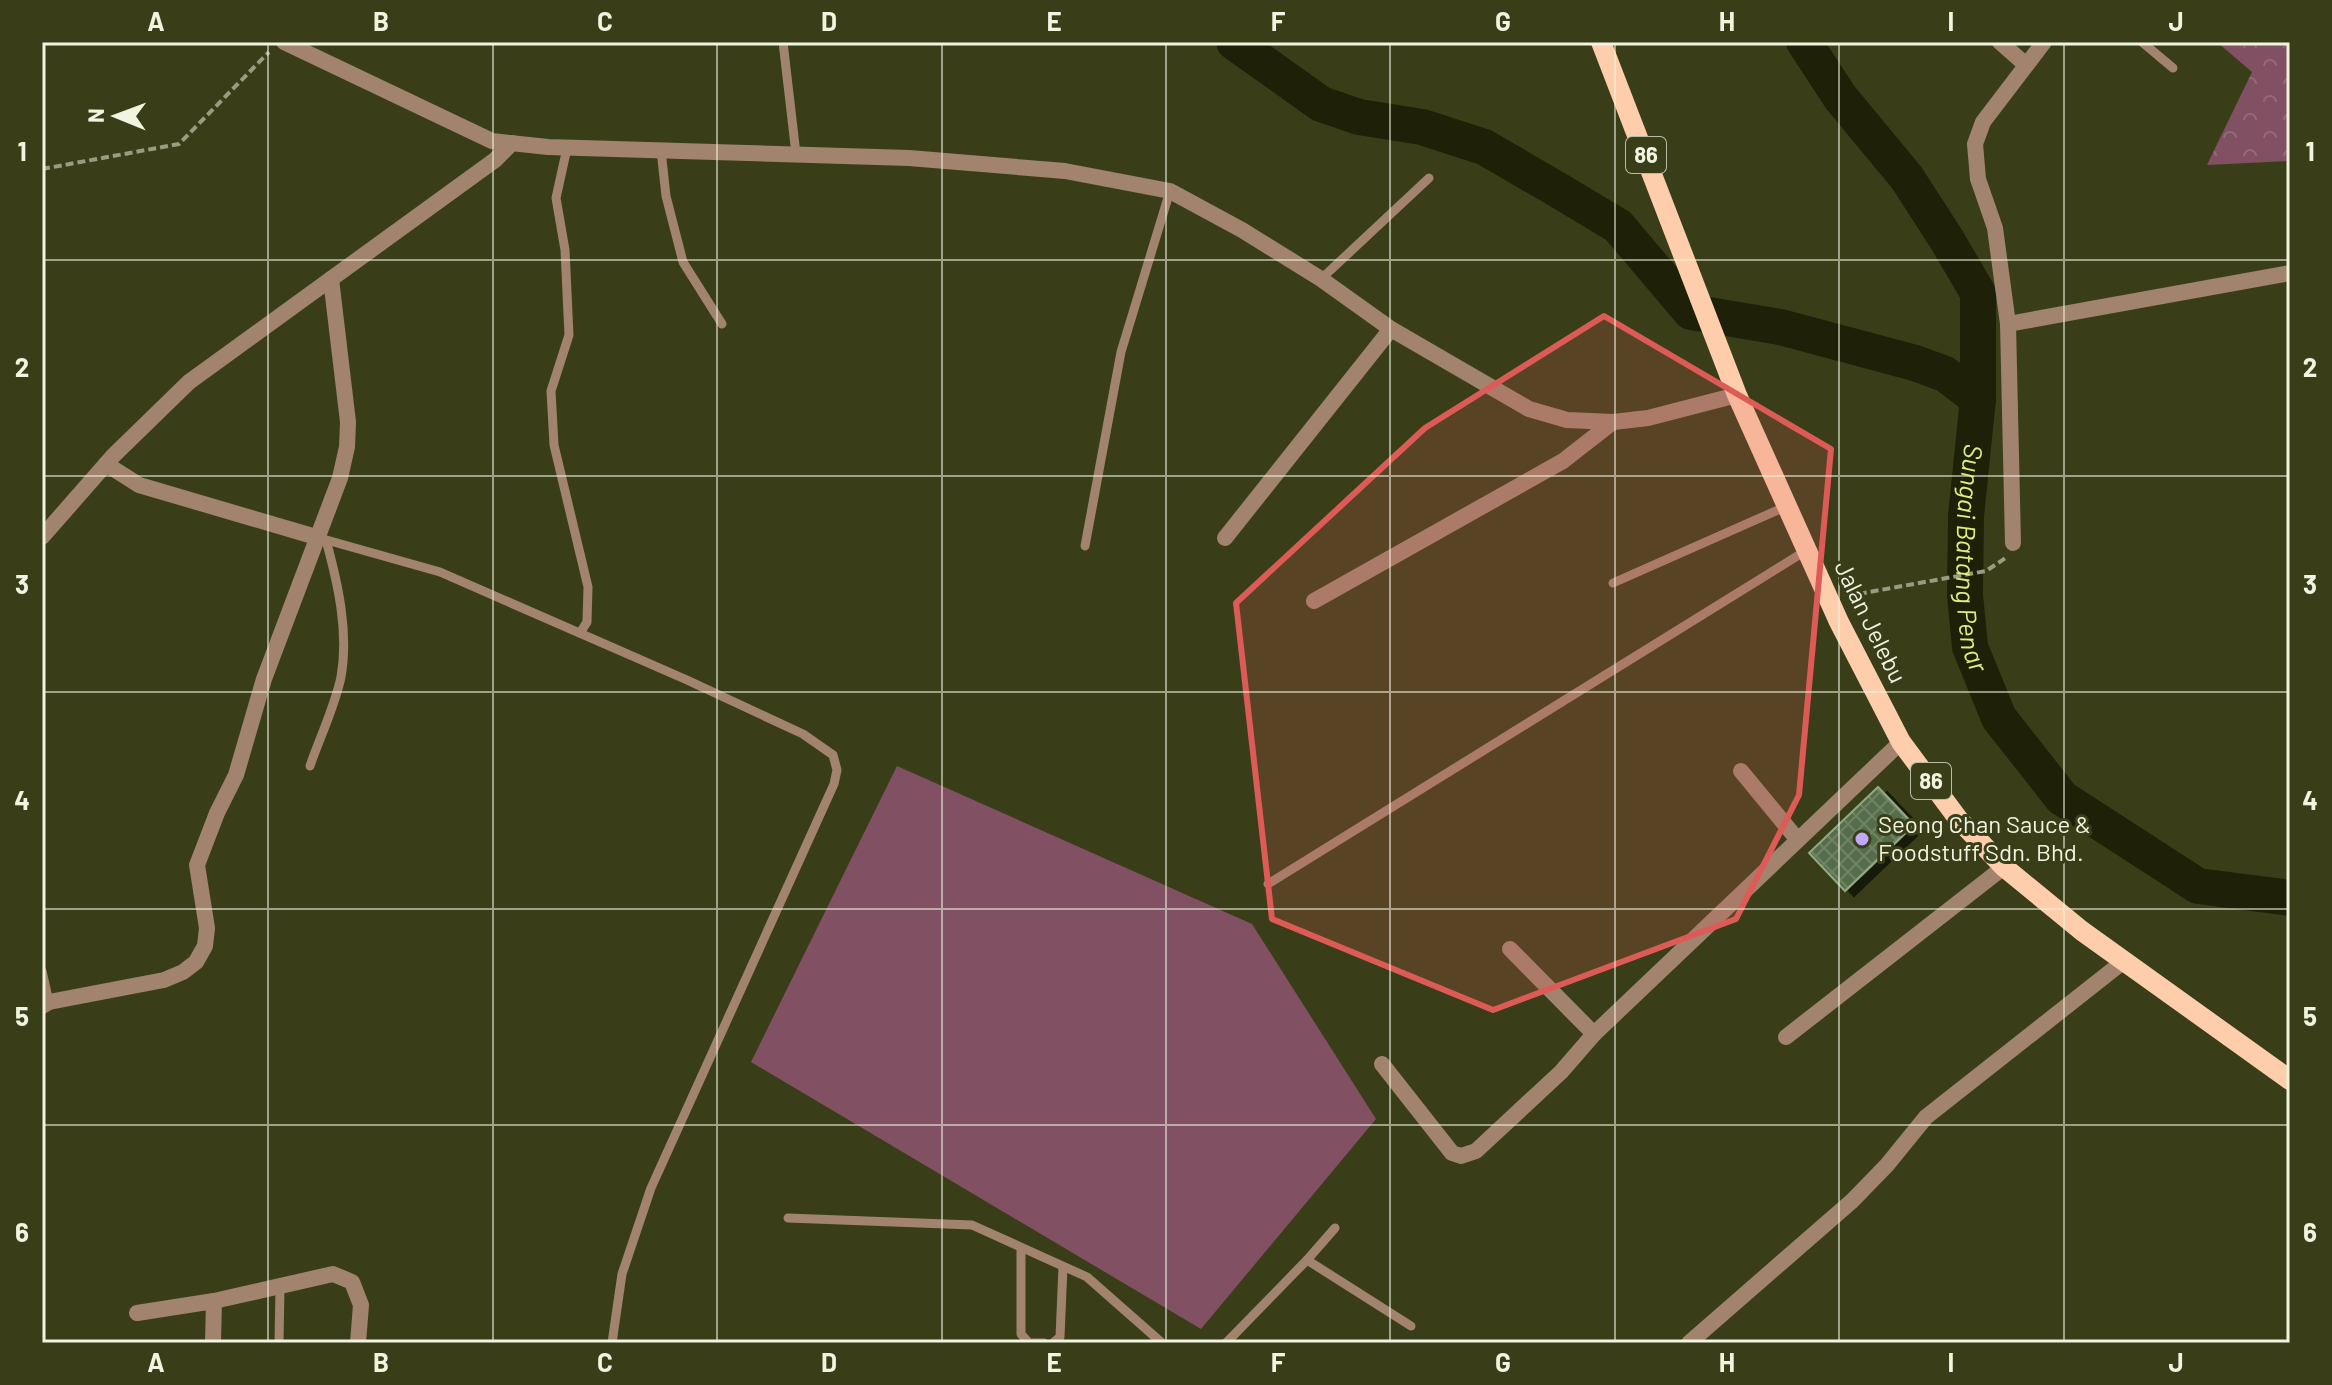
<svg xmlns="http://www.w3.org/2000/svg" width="2332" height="1385" viewBox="0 0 2332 1385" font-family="Barlow,sans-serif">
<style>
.green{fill:#815063}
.park{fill:url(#park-crowns)}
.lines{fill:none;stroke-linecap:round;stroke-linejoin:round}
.river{stroke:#1e2107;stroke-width:36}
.building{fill:url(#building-cross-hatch);stroke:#90a985;stroke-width:2;filter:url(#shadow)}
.path{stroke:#989c80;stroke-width:4;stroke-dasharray:8 4;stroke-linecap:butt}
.service{stroke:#a1836e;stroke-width:9}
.minor{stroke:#a1836e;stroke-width:16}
.tertiary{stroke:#a1836e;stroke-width:16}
.primary{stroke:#fecdab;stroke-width:20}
.marked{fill:#dd5b56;fill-opacity:0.2;stroke:#dd5b56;stroke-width:6;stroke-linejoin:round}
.grid{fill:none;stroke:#f1f5e0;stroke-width:2;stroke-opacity:0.55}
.poi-dot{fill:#bda9f5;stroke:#393e19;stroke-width:3}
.labels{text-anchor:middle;stroke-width:6;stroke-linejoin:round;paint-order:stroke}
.shield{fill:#393e19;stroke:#babea4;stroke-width:2}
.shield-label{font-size:22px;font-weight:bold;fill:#f1f5e0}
.street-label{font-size:24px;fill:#f1f5e0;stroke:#393e19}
.poi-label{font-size:24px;fill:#f1f5e0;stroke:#393e19;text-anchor:start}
.water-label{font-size:26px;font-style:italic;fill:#deee80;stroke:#393e19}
.neatline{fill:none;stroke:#f1f5e0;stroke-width:3}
.grid-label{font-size:26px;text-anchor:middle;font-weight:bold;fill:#f1f5e0}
</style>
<defs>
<pattern id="park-crowns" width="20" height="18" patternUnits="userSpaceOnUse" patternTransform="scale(2)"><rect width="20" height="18" fill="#815063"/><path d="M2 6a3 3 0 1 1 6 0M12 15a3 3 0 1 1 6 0" fill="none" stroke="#936a79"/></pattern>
<pattern id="building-cross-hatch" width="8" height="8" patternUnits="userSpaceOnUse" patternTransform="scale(2)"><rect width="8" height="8" fill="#566d4b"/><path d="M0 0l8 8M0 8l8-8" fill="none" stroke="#6f8265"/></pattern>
<filter id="shadow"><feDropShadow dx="9" dy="5" stdDeviation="0" flood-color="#0009"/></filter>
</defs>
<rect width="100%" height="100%" fill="#393e19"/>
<polygon class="green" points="897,766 1252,924 1376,1119 1201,1329 751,1062"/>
<polygon class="park" points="2217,42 2290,42 2290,161 2207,165 2252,72"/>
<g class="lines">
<g class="river">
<polyline points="1234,42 1321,104 1359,117 1422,127 1484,147 1558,190 1618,226 1691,312 1780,327 1915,363 1945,374 1978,399"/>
<path id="s1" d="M1804,42L1840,97L1907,178L1947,240L1978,293V399L1966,516L1965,595L1970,647L1999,718L2062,798L2198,886L2290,898"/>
</g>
</g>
<polygon class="building" points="1878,787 1914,825 1845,891 1809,853"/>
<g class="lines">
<g class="path">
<polyline points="42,169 179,144 269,52"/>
<polyline points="1847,596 1986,571 2007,557"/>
</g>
<g class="service">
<polyline points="783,42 796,154"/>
<polyline points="2142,42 2173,68"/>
<polyline points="567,148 556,198 565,250 569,335 551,391 554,445 588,587 587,622 580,633"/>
<polyline points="661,150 666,196 683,262 722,324"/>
<polyline points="1321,279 1429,178"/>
<polyline points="316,537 440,572 687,680 803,734 833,755 837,770 834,784 651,1188 622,1274 612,1343"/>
<polyline points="1085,546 1121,352 1170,191"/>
<polyline points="1613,583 1787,506"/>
<path d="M310,766C320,737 335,706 341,677C349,632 338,584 326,540"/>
<polyline points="1268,884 1807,550"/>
<polyline points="42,971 49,1002"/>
<polyline points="788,1218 972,1225 1087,1277 1162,1343"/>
<polyline points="1021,1248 1021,1334 1029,1343 1044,1343"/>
<polyline points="1307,1260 1411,1326"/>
<polyline points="279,1343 280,1287"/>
<polyline points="1053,1343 1060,1337 1063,1267"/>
<polyline points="1226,1343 1307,1260 1335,1228"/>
</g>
<g class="minor">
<polyline points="2000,42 2026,65"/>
<polyline points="2008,324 2290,273"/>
<polyline points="106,464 139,485 316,537"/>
<polyline points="42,537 113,456 189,382 495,160 512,143"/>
<polyline points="1225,538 1391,329"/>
<polyline points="2013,543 2008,324 1995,228 1978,179 1975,144 1983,122 2044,42"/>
<polyline points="1314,601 1563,461 1613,422"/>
<polyline points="1741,771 1797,839"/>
<polyline points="1510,949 1594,1034"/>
<polyline points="42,1006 49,1002 164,980 183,972 196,962 205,946 207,928 197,865 217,813 236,775 264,679 340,478 347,447 348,422 331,279"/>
<polyline points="1786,1037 2004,867"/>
<polyline points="1382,1064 1452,1153 1461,1156 1476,1151 1561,1072 1594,1034 1901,742"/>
<polyline points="137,1313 214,1301 333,1274 352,1282 361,1305 358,1343"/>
<polyline points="213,1343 214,1301"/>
<polyline points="1689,1343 1852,1201 1887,1165 1926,1117 2124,961"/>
</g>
<polyline class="tertiary" points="284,42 492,141 548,147 909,158 1065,171 1170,191 1242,230 1321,279 1391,329 1529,409 1567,420 1613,422 1648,418 1737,395"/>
<polyline class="primary" points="1601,42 1737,395 1839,622 1901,742 1959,820 2004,867 2082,931 2290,1080"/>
</g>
<path class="marked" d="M1604,316L1831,449L1799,795L1736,919L1493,1010L1272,919L1236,603L1425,428Z"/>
<path class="grid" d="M268,42V1343M493,42V1343M717,42V1343M942,42V1343M1166,42V1343M1390,42V1343M1615,42V1343M1839,42V1343M2064,42V1343M42,260H2290M42,476H2290M42,692H2290M42,909H2290M42,1125H2290"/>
<circle class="poi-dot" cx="1862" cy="839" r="8"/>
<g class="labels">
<g class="shield">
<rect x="1626" y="137" width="40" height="36" rx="6"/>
<rect x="1911" y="763" width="40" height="36" rx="6"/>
</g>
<g class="shield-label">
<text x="1646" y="163">86</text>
<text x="1931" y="789">86</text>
</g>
<g class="street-label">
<text transform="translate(1870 622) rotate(64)" y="8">Jalan Jelebu</text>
</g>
<g class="poi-label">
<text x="1878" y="833">Seong Chan Sauce &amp;<tspan x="1878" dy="28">Foodstuff Sdn. Bhd.</tspan></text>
</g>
<g class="water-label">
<text dy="9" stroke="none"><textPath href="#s1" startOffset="572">Sungai Batang Penar</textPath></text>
</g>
</g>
<rect width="2332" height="1385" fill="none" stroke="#393e19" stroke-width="88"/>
<g transform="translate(116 116) rotate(271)" stroke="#393e19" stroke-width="6" paint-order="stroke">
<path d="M0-6L14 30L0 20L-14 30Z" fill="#f1f5e0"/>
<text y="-12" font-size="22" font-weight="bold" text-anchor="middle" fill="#f1f5e0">N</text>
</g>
<rect x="44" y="44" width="2244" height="1297" class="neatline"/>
<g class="grid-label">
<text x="156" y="31">A</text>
<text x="381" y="31">B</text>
<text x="605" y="31">C</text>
<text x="829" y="31">D</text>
<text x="1054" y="31">E</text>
<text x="1278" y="31">F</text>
<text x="1503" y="31">G</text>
<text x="1727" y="31">H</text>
<text x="1951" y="31">I</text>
<text x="2176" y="31">J</text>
<text x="22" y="161">1</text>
<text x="2310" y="161">1</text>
<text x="22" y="377">2</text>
<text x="2310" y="377">2</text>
<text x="22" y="594">3</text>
<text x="2310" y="594">3</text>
<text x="22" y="810">4</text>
<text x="2310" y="810">4</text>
<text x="22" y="1026">5</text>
<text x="2310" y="1026">5</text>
<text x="22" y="1242">6</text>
<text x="2310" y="1242">6</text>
<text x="156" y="1372">A</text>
<text x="381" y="1372">B</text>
<text x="605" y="1372">C</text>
<text x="829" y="1372">D</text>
<text x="1054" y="1372">E</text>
<text x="1278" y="1372">F</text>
<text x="1503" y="1372">G</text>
<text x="1727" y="1372">H</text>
<text x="1951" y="1372">I</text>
<text x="2176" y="1372">J</text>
</g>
</svg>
